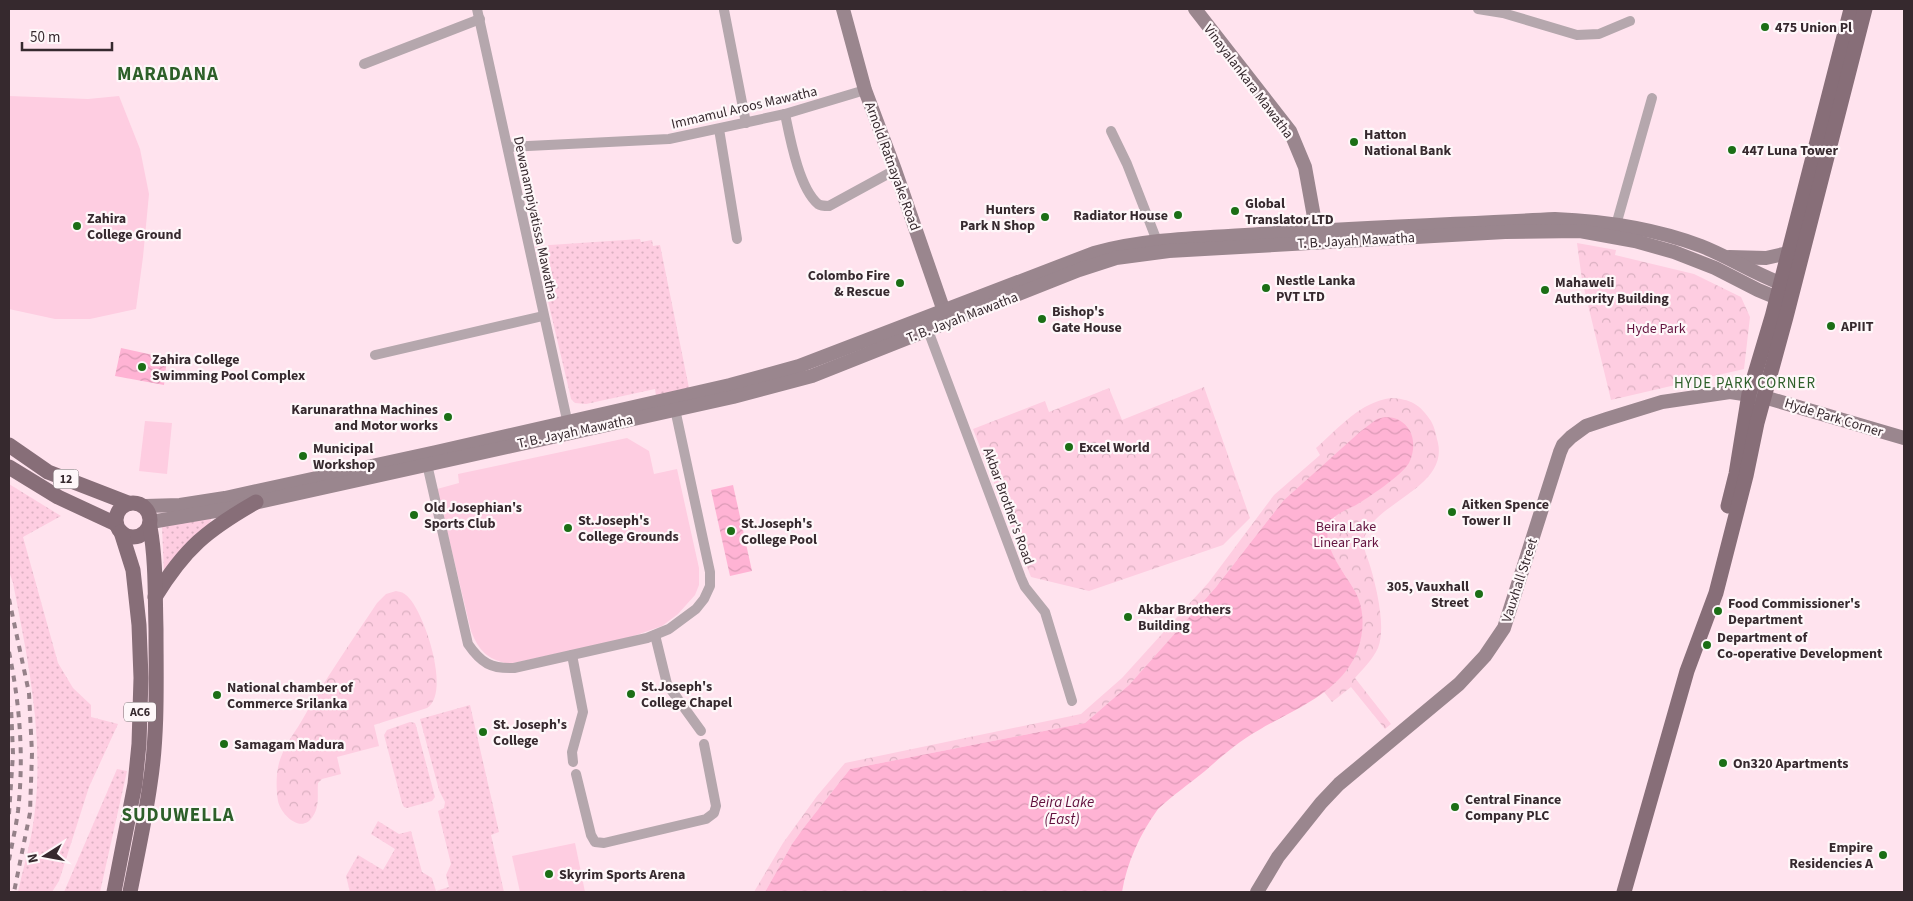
<svg xmlns="http://www.w3.org/2000/svg" width="1913" height="901" viewBox="0 0 1913 901" font-family="'Source Sans 3',sans-serif">
<style>
.grass{fill:url(#grass-dots)}
.park{fill:url(#park-crowns)}
.pitch{fill:#fecde1}
.water{fill:url(#water-waves)}
.lines{fill:none;stroke-linecap:round;stroke-linejoin:round}
.street{stroke:#b5a7ad;stroke-width:10}
.secondary{stroke:#9a868e;stroke-width:14}
.primary{stroke:#876e78;stroke-width:15}
.rail{stroke:#958189;stroke-width:4;stroke-dasharray:6 6;stroke-linecap:butt}
.poi-dot{fill:#1b6e15;stroke:#fef7f9;stroke-width:2}
.labels{text-anchor:middle;stroke-width:4.5;stroke-linejoin:round;paint-order:stroke}
.shield{fill:#fef7f9;stroke:#72676b;stroke-width:1}
.shield-label{font-size:12px;font-weight:bold;fill:#36292e}
.poi-label{font-size:14px;font-weight:bold;fill:#36292e;stroke:#fef7f9;text-anchor:start}
.street-label{font-size:14px;fill:#36292e;stroke:#fef7f9}
.park-label{font-size:14px;fill:#63133f;stroke:#fef7f9}
.neighbourhood-label{font-size:15px;letter-spacing:1px;fill:#2d5f29;stroke:#fef7f9}
.water-label{font-size:15px;font-style:italic;fill:#600f3c;stroke:#fef7f9}
.district-label{font-size:19px;font-weight:bold;letter-spacing:1px;fill:#2d5f29;stroke:#fef7f9}
</style>
<defs>
<pattern id="grass-dots" width="8" height="8" patternUnits="userSpaceOnUse" patternTransform="scale(1.25)"><rect width="8" height="8" fill="#fecde1"/><path d="M2 2h.1M6 6h.1" fill="none" stroke="#dab0c1" stroke-width="1.8" stroke-linecap="round"/></pattern>
<pattern id="park-crowns" width="20" height="18" patternUnits="userSpaceOnUse" patternTransform="scale(1.25)"><rect width="20" height="18" fill="#fecde1"/><path d="M2 6a3 3 0 1 1 6 0M12 15a3 3 0 1 1 6 0" fill="none" stroke="#dab0c1"/></pattern>
<pattern id="water-waves" width="16" height="10" patternUnits="userSpaceOnUse" patternTransform="scale(1.25)"><rect width="16" height="10" fill="#ffb3d4"/><path d="M0 5q4-4 8 0t8 0" fill="none" stroke="#db9ab6"/></pattern>
</defs>
<rect width="100%" height="100%" fill="#ffe3ee"/>
<g class="grass">
<polygon points="640,239 641,242 652,240 653,246 660,245 689,388 656,396 655,389 586,404 575,403 571,399 570,394 535,246"/>
<path d="M9,484L61,516L23,537L58,663L73,688L91,705V717L118,724L89,787L59,881L52,892H18C23,868 31,843 34,818C45,739 28,660 13,583L9,571Z"/>
<polygon points="211,518 211,521 188,544 164,574 162,526"/>
<polygon points="470,705 499,832 491,835 504,892 350,892 346,876 358,855 383,870 395,849 371,834 378,821 399,834 411,831 422,872 432,878 436,891 449,887 446,875 451,864 438,811 444,808 445,802 439,790 420,719"/>
<polygon points="410,722 415,723 416,726 435,797 432,801 407,808 404,807 402,803 384,735 387,730"/>
<polygon points="117,769 127,771 100,892 64,892"/>
</g>
<g class="park">
<polygon points="1577,243 1616,250 1615,255 1694,274 1741,297 1750,317 1744,369 1611,400 1582,280"/>
<polygon points="1204,387 1250,518 1223,545 1089,591 1031,577 973,429 1045,401 1049,412 1109,388 1122,420"/>
<path d="M1391,398C1410,399 1420,404 1431,421C1435,428 1436,435 1438,443C1448,489 1369,504 1364,540C1363,551 1369,560 1371,569C1377,590 1386,628 1378,648C1373,659 1363,669 1355,678L1391,724L1385,729L1351,687L1332,702L1324,692C1355,666 1371,636 1357,595C1349,575 1309,538 1336,517L1283,501L1216,587L1129,685L1085,723L850,769L805,826L792,844L765,892H754L783,843L817,796L845,763L1081,714L1122,678L1209,582L1274,495L1320,455L1316,448C1339,428 1360,402 1391,398Z"/>
<path d="M396,591C401,592 405,593 409,598C425,615 451,693 427,708L374,725L379,746L337,757L341,774L322,779L318,783C317,794 320,806 313,816C302,835 281,815 278,801C276,789 276,774 279,763C283,748 293,735 301,722C324,681 351,642 377,603L386,594Z"/>
</g>
<g class="pitch">
<polygon points="9,96 88,99 119,96 140,149 149,194 143,257 136,309 90,319 55,319 9,309"/>
<polygon points="145,421 172,423 167,474 139,471"/>
<path d="M627,438L649,451L654,474L677,469L699,568V585L695,595L678,614L662,626L628,638L509,664C487,659 479,651 471,631L437,489L459,483L458,474Z"/>
<polygon points="575,843 585,892 520,892 512,856"/>
</g>
<g class="water">
<polygon points="121,348 167,358 164,385 115,376"/>
<path d="M1385,417C1396,417 1404,421 1410,431C1415,441 1414,453 1409,463C1402,475 1368,498 1356,505C1348,509 1335,514 1331,521C1317,543 1347,575 1356,593C1368,617 1363,650 1346,671C1323,700 1289,712 1259,730C1239,741 1222,756 1205,771C1189,784 1173,795 1158,809C1140,834 1127,862 1122,892H765L792,844L805,826L850,769L1085,723L1129,685L1216,587L1283,501L1361,431L1377,419Z"/>
<polygon points="733,485 752,571 730,576 711,490"/>
</g>
<g class="lines">
<g class="street">
<polyline points="477,9 569,429"/>
<polyline points="1478,9 1503,13 1577,35 1599,34 1630,21"/>
<polyline points="724,10 746,123"/>
<polyline points="364,64 480,19"/>
<path d="M785,114C790,138 799,188 818,204C821,206 825,206 829,206L895,170"/>
<polyline points="719,129 737,239"/>
<polyline points="1111,131 1127,164 1157,241"/>
<polyline points="508,147 669,139 785,114 865,90"/>
<polyline points="1616,225 1652,98"/>
<polyline points="926,325 1021,578 1025,587 1045,612 1072,701"/>
<polyline points="375,355 543,316"/>
<path d="M427,464L468,644C481,663 491,669 514,668L647,638L669,629L696,609L704,599L710,586V572L675,409"/>
<polyline points="655,635 667,684 701,731"/>
<polyline points="572,655 583,712 572,752 573,762"/>
<polyline points="576,774 591,835 595,842 604,843 706,819 714,813 716,806 704,744"/>
</g>
<g class="secondary">
<polyline points="843,9 865,90 895,170 946,317"/>
<polyline points="1195,9 1290,131 1305,167 1318,239"/>
<polyline points="1729,257 1766,258 1788,253"/>
<path d="M145,506L180,505L225,498L436,452L730,385L799,366L1094,253C1148,238 1204,238 1260,234C1358,228 1457,224 1555,219C1603,221 1656,229 1701,246C1732,258 1759,277 1791,287"/>
<polyline points="151,522 227,509 733,397 812,376 1079,270 1116,258 1169,251 1505,232 1580,231 1635,241 1674,252 1715,268 1758,290 1787,302"/>
<polyline points="1257,892 1278,857 1321,803 1339,784 1459,684 1485,656 1504,628 1560,452 1563,445 1571,437 1586,426 1607,419 1662,402 1730,392 1764,397 1904,438"/>
</g>
<g class="primary">
<polyline points="9,445 48,472 128,503"/>
<polyline points="9,467 58,497 116,524"/>
<circle cx="133" cy="520" r="17"/>
<polyline points="1728,506 1736,474 1749,394 1772,317 1851,9"/>
<path d="M155,597C185,548 207,530 256,502"/>
<polyline points="114,892 135,784 139,744 141,678 139,625 133,570 121,532"/>
<path d="M130,892C137,856 145,820 150,784C158,733 156,680 156,629C155,595 156,560 150,527"/>
<polyline points="1624,892 1687,671 1716,593 1746,476 1757,423 1786,317 1865,9"/>
</g>
<g class="rail">
<polyline points="9,599 29,693 32,753 30,813 14,892"/>
<path d="M9,652C20,705 24,757 18,811C16,827 12,844 9,860"/>
<polyline points="9,814 13,754 11,706"/>
</g>
</g>
<g class="poi-dot">
<circle cx="1765" cy="27" r="5"/>
<circle cx="1354" cy="142" r="5"/>
<circle cx="1732" cy="150" r="5"/>
<circle cx="1235" cy="211" r="5"/>
<circle cx="1178" cy="215" r="5"/>
<circle cx="1045" cy="217" r="5"/>
<circle cx="77" cy="226" r="5"/>
<circle cx="900" cy="283" r="5"/>
<circle cx="1266" cy="288" r="5"/>
<circle cx="1545" cy="290" r="5"/>
<circle cx="1042" cy="319" r="5"/>
<circle cx="1831" cy="326" r="5"/>
<circle cx="142" cy="367" r="5"/>
<circle cx="448" cy="417" r="5"/>
<circle cx="1069" cy="447" r="5"/>
<circle cx="303" cy="456" r="5"/>
<circle cx="1452" cy="512" r="5"/>
<circle cx="414" cy="515" r="5"/>
<circle cx="568" cy="528" r="5"/>
<circle cx="731" cy="531" r="5"/>
<circle cx="1479" cy="594" r="5"/>
<circle cx="1718" cy="611" r="5"/>
<circle cx="1128" cy="617" r="5"/>
<circle cx="1707" cy="645" r="5"/>
<circle cx="631" cy="694" r="5"/>
<circle cx="217" cy="695" r="5"/>
<circle cx="483" cy="732" r="5"/>
<circle cx="224" cy="744" r="5"/>
<circle cx="1723" cy="763" r="5"/>
<circle cx="1455" cy="807" r="5"/>
<circle cx="1883" cy="855" r="5"/>
<circle cx="549" cy="874" r="5"/>
</g>
<g class="labels">
<g class="shield">
<rect x="53.5" y="469.5" width="25" height="19" rx="4"/>
<rect x="124" y="702.5" width="32" height="19" rx="4"/>
</g>
<g class="shield-label">
<text x="66" y="483">12</text>
<text x="140" y="716">AC6</text>
</g>
<g class="poi-label">
<text x="1775" y="32">475 Union Pl</text>
<text x="1364" y="139">Hatton<tspan x="1364" dy="16">National Bank</tspan></text>
<text x="1742" y="155">447 Luna Tower</text>
<text x="1245" y="208">Global<tspan x="1245" dy="16">Translator LTD</tspan></text>
<text x="1035" y="214" text-anchor="end">Hunters<tspan x="1035" dy="16">Park N Shop</tspan></text>
<text x="1168" y="220" text-anchor="end">Radiator House</text>
<text x="87" y="223">Zahira<tspan x="87" dy="16">College Ground</tspan></text>
<text x="890" y="280" text-anchor="end">Colombo Fire<tspan x="890" dy="16">&amp; Rescue</tspan></text>
<text x="1276" y="285">Nestle Lanka<tspan x="1276" dy="16">PVT LTD</tspan></text>
<text x="1555" y="287">Mahaweli<tspan x="1555" dy="16">Authority Building</tspan></text>
<text x="1052" y="316">Bishop's<tspan x="1052" dy="16">Gate House</tspan></text>
<text x="1841" y="331">APIIT</text>
<text x="152" y="364">Zahira College<tspan x="152" dy="16">Swimming Pool Complex</tspan></text>
<text x="438" y="414" text-anchor="end">Karunarathna Machines<tspan x="438" dy="16">and Motor works</tspan></text>
<text x="1079" y="452">Excel World</text>
<text x="313" y="453">Municipal<tspan x="313" dy="16">Workshop</tspan></text>
<text x="1462" y="509">Aitken Spence<tspan x="1462" dy="16">Tower II</tspan></text>
<text x="424" y="512">Old Josephian's<tspan x="424" dy="16">Sports Club</tspan></text>
<text x="578" y="525">St.Joseph's<tspan x="578" dy="16">College Grounds</tspan></text>
<text x="741" y="528">St.Joseph's<tspan x="741" dy="16">College Pool</tspan></text>
<text x="1469" y="591" text-anchor="end">305, Vauxhall<tspan x="1469" dy="16">Street</tspan></text>
<text x="1728" y="608">Food Commissioner's<tspan x="1728" dy="16">Department</tspan></text>
<text x="1138" y="614">Akbar Brothers<tspan x="1138" dy="16">Building</tspan></text>
<text x="1717" y="642">Department of<tspan x="1717" dy="16">Co-operative Development</tspan></text>
<text x="641" y="691">St.Joseph's<tspan x="641" dy="16">College Chapel</tspan></text>
<text x="227" y="692">National chamber of<tspan x="227" dy="16">Commerce Srilanka</tspan></text>
<text x="493" y="729">St. Joseph's<tspan x="493" dy="16">College</tspan></text>
<text x="234" y="749">Samagam Madura</text>
<text x="1733" y="768">On320 Apartments</text>
<text x="1465" y="804">Central Finance<tspan x="1465" dy="16">Company PLC</tspan></text>
<text x="1873" y="852" text-anchor="end">Empire<tspan x="1873" dy="16">Residencies A</tspan></text>
<text x="559" y="879">Skyrim Sports Arena</text>
</g>
<g class="street-label">
<text transform="translate(1249 81) rotate(53)" y="5">Vinayalankara Mawatha</text>
<text transform="translate(744 107) rotate(-13)" y="5">Immamul Aroos Mawatha</text>
<text transform="translate(893 166) rotate(70)" y="5">Arnold Ratnayake Road</text>
<text transform="translate(536 218) rotate(78)" y="5">Dewanampiyatissa Mawatha</text>
<text transform="translate(1356 240) rotate(-3)" y="5">T. B. Jayah Mawatha</text>
<text transform="translate(962 317) rotate(-21)" y="5">T. B. Jayah Mawatha</text>
<text transform="translate(1834 417) rotate(17)" y="5">Hyde Park Corner</text>
<text transform="translate(575 431) rotate(-12)" y="5">T. B. Jayah Mawatha</text>
<text transform="translate(1009 506) rotate(70)" y="5">Akbar Brother's Road</text>
<text transform="translate(1519 580) rotate(-72)" y="5">Vauxhall Street</text>
</g>
<g class="park-label">
<text x="1656" y="333">Hyde Park</text>
<text x="1346" y="531">Beira Lake<tspan x="1346" dy="16">Linear Park</tspan></text>
</g>
<g class="neighbourhood-label">
<text x="1745" y="388">HYDE PARK CORNER</text>
</g>
<g class="water-label">
<text x="1062" y="807">Beira Lake<tspan x="1062" dy="17">(East)</tspan></text>
</g>
<g class="district-label">
<text x="168" y="80">MARADANA</text>
<text x="178" y="821">SUDUWELLA</text>
</g>
</g>
<rect width="1913" height="901" fill="none" stroke="#36292e" stroke-width="20"/>
<g transform="translate(45 856) rotate(259)" stroke="#fef7f9" stroke-width="4" paint-order="stroke">
<path d="M0-4L9 19L0 12L-9 19Z" fill="#36292e"/>
<text y="-8" font-size="14" font-weight="bold" text-anchor="middle" fill="#36292e">N</text>
</g>
<path d="M22 42v8h90v-8" fill="none" stroke="#36292e" stroke-width="2.5"/>
<text x="30" y="42" font-size="15" fill="#36292e" stroke="#fef7f9" stroke-width="4" paint-order="stroke">50 m</text>
</svg>
